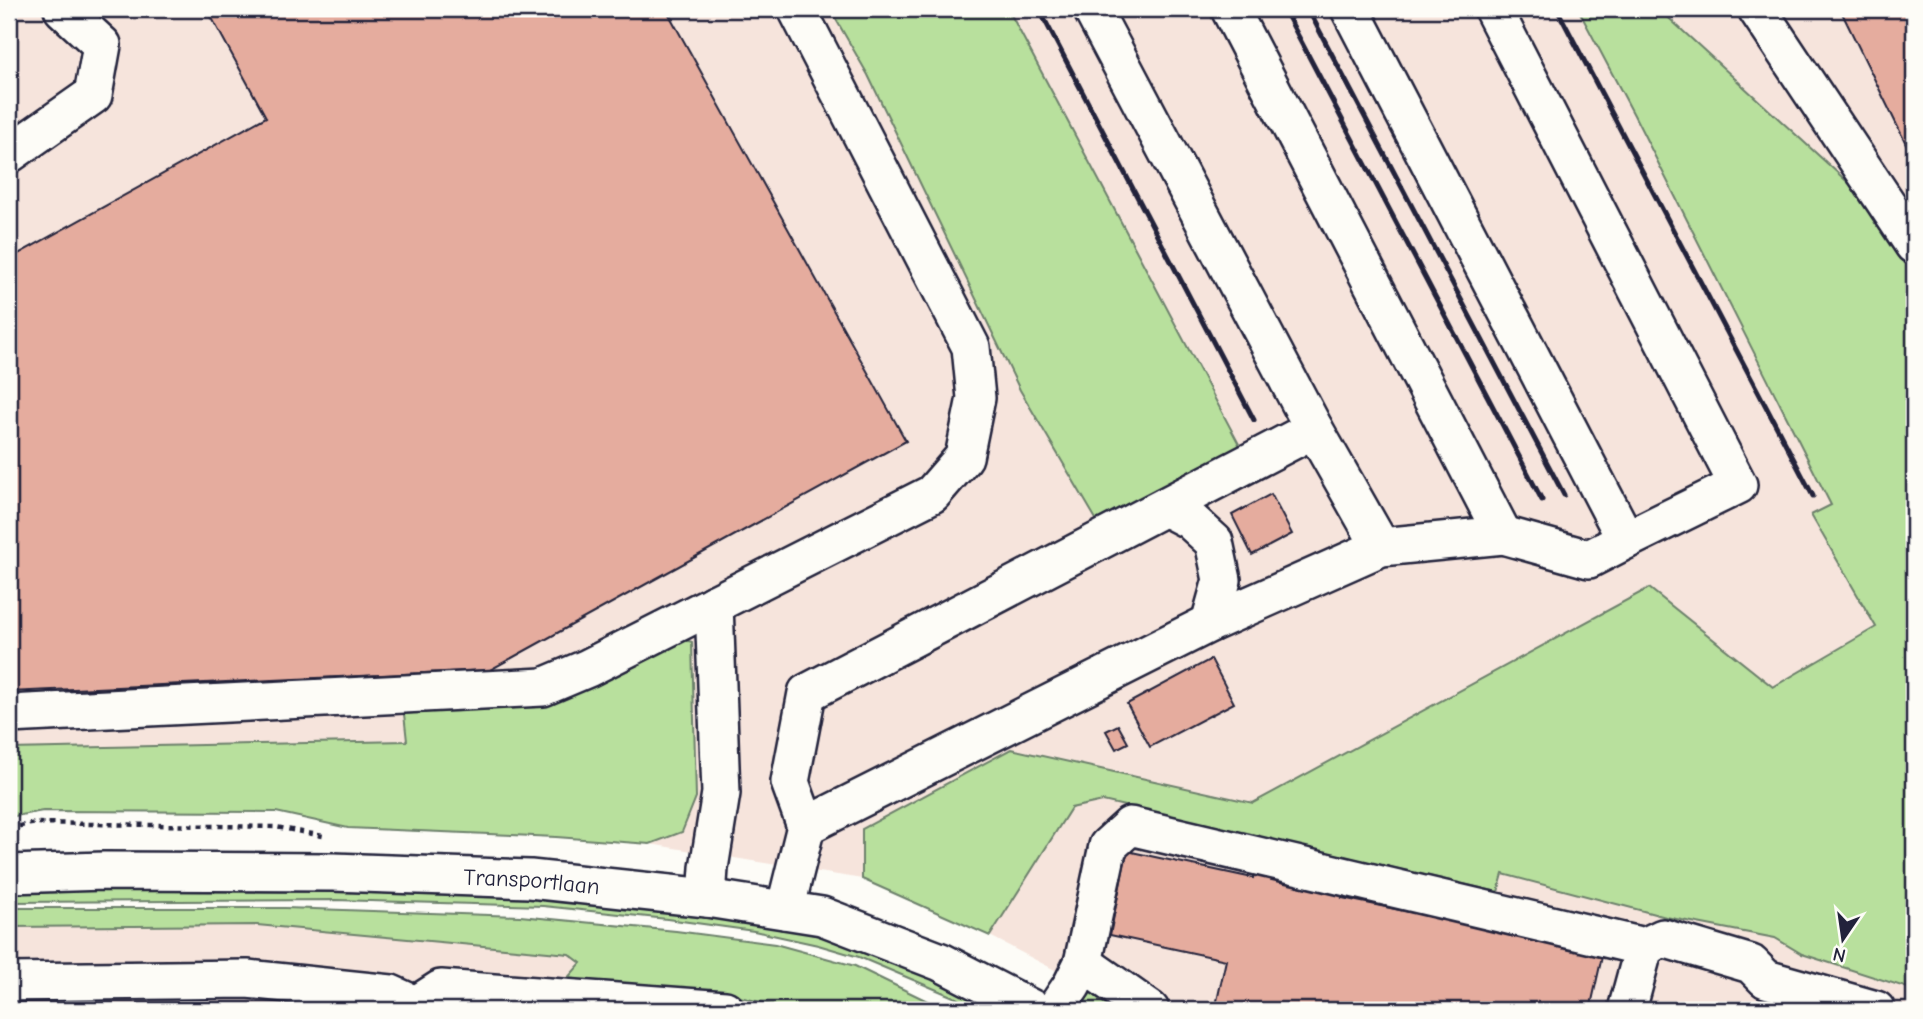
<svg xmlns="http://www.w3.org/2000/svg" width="1923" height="1019" viewBox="0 0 1923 1019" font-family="'Comic Neue',sans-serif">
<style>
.built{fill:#f6e4dc}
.green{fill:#b8e09d;stroke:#6d816c;stroke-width:2}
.building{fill:#e5ac9e;stroke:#22223b;stroke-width:2}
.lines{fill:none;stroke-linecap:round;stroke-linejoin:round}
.minor-casing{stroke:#22223b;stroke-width:42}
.path{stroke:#22223b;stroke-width:4.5;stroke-dasharray:5 5;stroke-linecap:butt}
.minor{stroke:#fdfcf7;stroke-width:37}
.rail{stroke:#22223b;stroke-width:5}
.labels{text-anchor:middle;stroke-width:5;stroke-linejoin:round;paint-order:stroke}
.street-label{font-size:23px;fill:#22223b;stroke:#fdfcf7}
</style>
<rect width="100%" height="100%" fill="#fdfcf7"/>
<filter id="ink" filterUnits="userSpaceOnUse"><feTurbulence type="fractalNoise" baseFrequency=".0143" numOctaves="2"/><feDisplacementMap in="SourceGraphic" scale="14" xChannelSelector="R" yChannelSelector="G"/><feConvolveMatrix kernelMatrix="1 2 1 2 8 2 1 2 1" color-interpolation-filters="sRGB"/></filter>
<g filter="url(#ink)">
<g class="built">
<polygon points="9,9 830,9 868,75 1020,390 1239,446 1008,9 1578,9 1634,115 1832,505 1811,515 1876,626 1773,687 1649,588 1253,803 1011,749 862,829 862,879 650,844 682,832 565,697 404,714 407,741 9,749"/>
<polygon points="1659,9 1914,9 1914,243"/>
<polygon points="1103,801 1497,892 1502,874 1666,917 1775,938 1802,954 1914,990 1914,1010 1112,1010 1087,989 1053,969 990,936 1071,808"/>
<polygon points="292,922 754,967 913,1010 9,1010 9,927 257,925"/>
</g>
<g class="green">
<polygon points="830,9 1008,9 1240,446 1100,526 1020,390 868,75"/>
<polygon points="1578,9 1659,9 1914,243 1914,990 1802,954 1775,938 1666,917 1503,874 1498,892 1103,801 1071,808 990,936 862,879 862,829 1011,749 1253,803 1649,588 1773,687 1876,627 1811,515 1831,505 1634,115"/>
<polygon points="668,635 692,642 696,797 682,832 650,844 556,837 348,828 276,812 43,811 9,817 9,749 407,741 404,714 565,697"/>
<path d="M9,891C116,890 224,891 331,892C459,892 588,897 715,917C750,923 785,927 819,936C881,953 939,978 994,1010H975L956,998L859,957L818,945L754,931L667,919L543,906L335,900L9,902Z"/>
<polygon points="9,908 285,908 520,916 676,931 775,944 855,966 946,1010 791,1010 740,997 564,982 581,963 569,954 257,925 9,927"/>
<polygon points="1087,989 1112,1010 1090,1010 1085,1006"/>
</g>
<g class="building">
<polygon points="207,9 666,9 906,441 490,670 9,692 9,259 266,117"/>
<polygon points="1840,9 1914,9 1914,160"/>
<polygon points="1271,494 1292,534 1252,555 1232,515"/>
<polygon points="1211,659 1234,703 1150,747 1127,704"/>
<polygon points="1118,725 1128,743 1116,749 1106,731"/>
<polygon points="1127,851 1253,878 1256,862 1346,880 1342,898 1603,952 1590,1010 1215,1010 1226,960 1110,935"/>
</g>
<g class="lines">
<g class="minor-casing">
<g id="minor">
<polyline points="1350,9 1626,540 1738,485 1493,9"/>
<polyline points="1757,9 1914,245"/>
<polyline points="9,154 93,95 102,45 63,9"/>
<polyline points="1314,429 1381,547"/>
<polyline points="1165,507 1190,520 1214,542 1222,580 1210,623"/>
<polyline points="1503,535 1589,559 1626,540"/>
<polyline points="9,714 543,687 588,668 932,494 964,457 976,398 971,347 797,9"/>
<polyline points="806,826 1210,623 1381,547 1503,535 1230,9"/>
<path id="s1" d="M9,874L104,871L333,872L530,879L707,898L822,916L941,962L1034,1010"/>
<polyline points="707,898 709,868 721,793 714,604"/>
<polyline points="785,910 806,826 790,782 807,693 1314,429 1092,9"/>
<polyline points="1644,947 1663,938 1751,964 1766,979 1876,1010"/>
<polyline points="1083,963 1150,1010"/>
<polyline points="9,982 247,979 391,994 426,1010"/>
<polyline points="416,1005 441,989 725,1010"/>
<polyline points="1055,1010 1072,985 1083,963 1108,846 1130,826 1644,947 1627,1010"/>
</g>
</g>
<polyline class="path" points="9,828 36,823 276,827 323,836"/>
<use href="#minor" class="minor"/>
<g class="rail">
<polyline points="1039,9 1254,420"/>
<polyline points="1284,9 1542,500"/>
<polyline points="1308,9 1564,495"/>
<polyline points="1557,9 1813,496"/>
</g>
</g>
</g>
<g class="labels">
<g class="street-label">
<text dy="8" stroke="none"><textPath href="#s1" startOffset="523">Transportlaan</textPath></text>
</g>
</g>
<rect width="1923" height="1019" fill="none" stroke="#fdfcf7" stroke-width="35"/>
<rect x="18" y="18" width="1888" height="984" fill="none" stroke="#22223b" stroke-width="2.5" filter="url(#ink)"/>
<g transform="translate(1843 939) rotate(193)" stroke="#fdfcf7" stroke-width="5" paint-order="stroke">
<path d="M0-5L12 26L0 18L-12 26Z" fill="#22223b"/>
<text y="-10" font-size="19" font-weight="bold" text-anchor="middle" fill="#22223b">N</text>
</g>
</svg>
